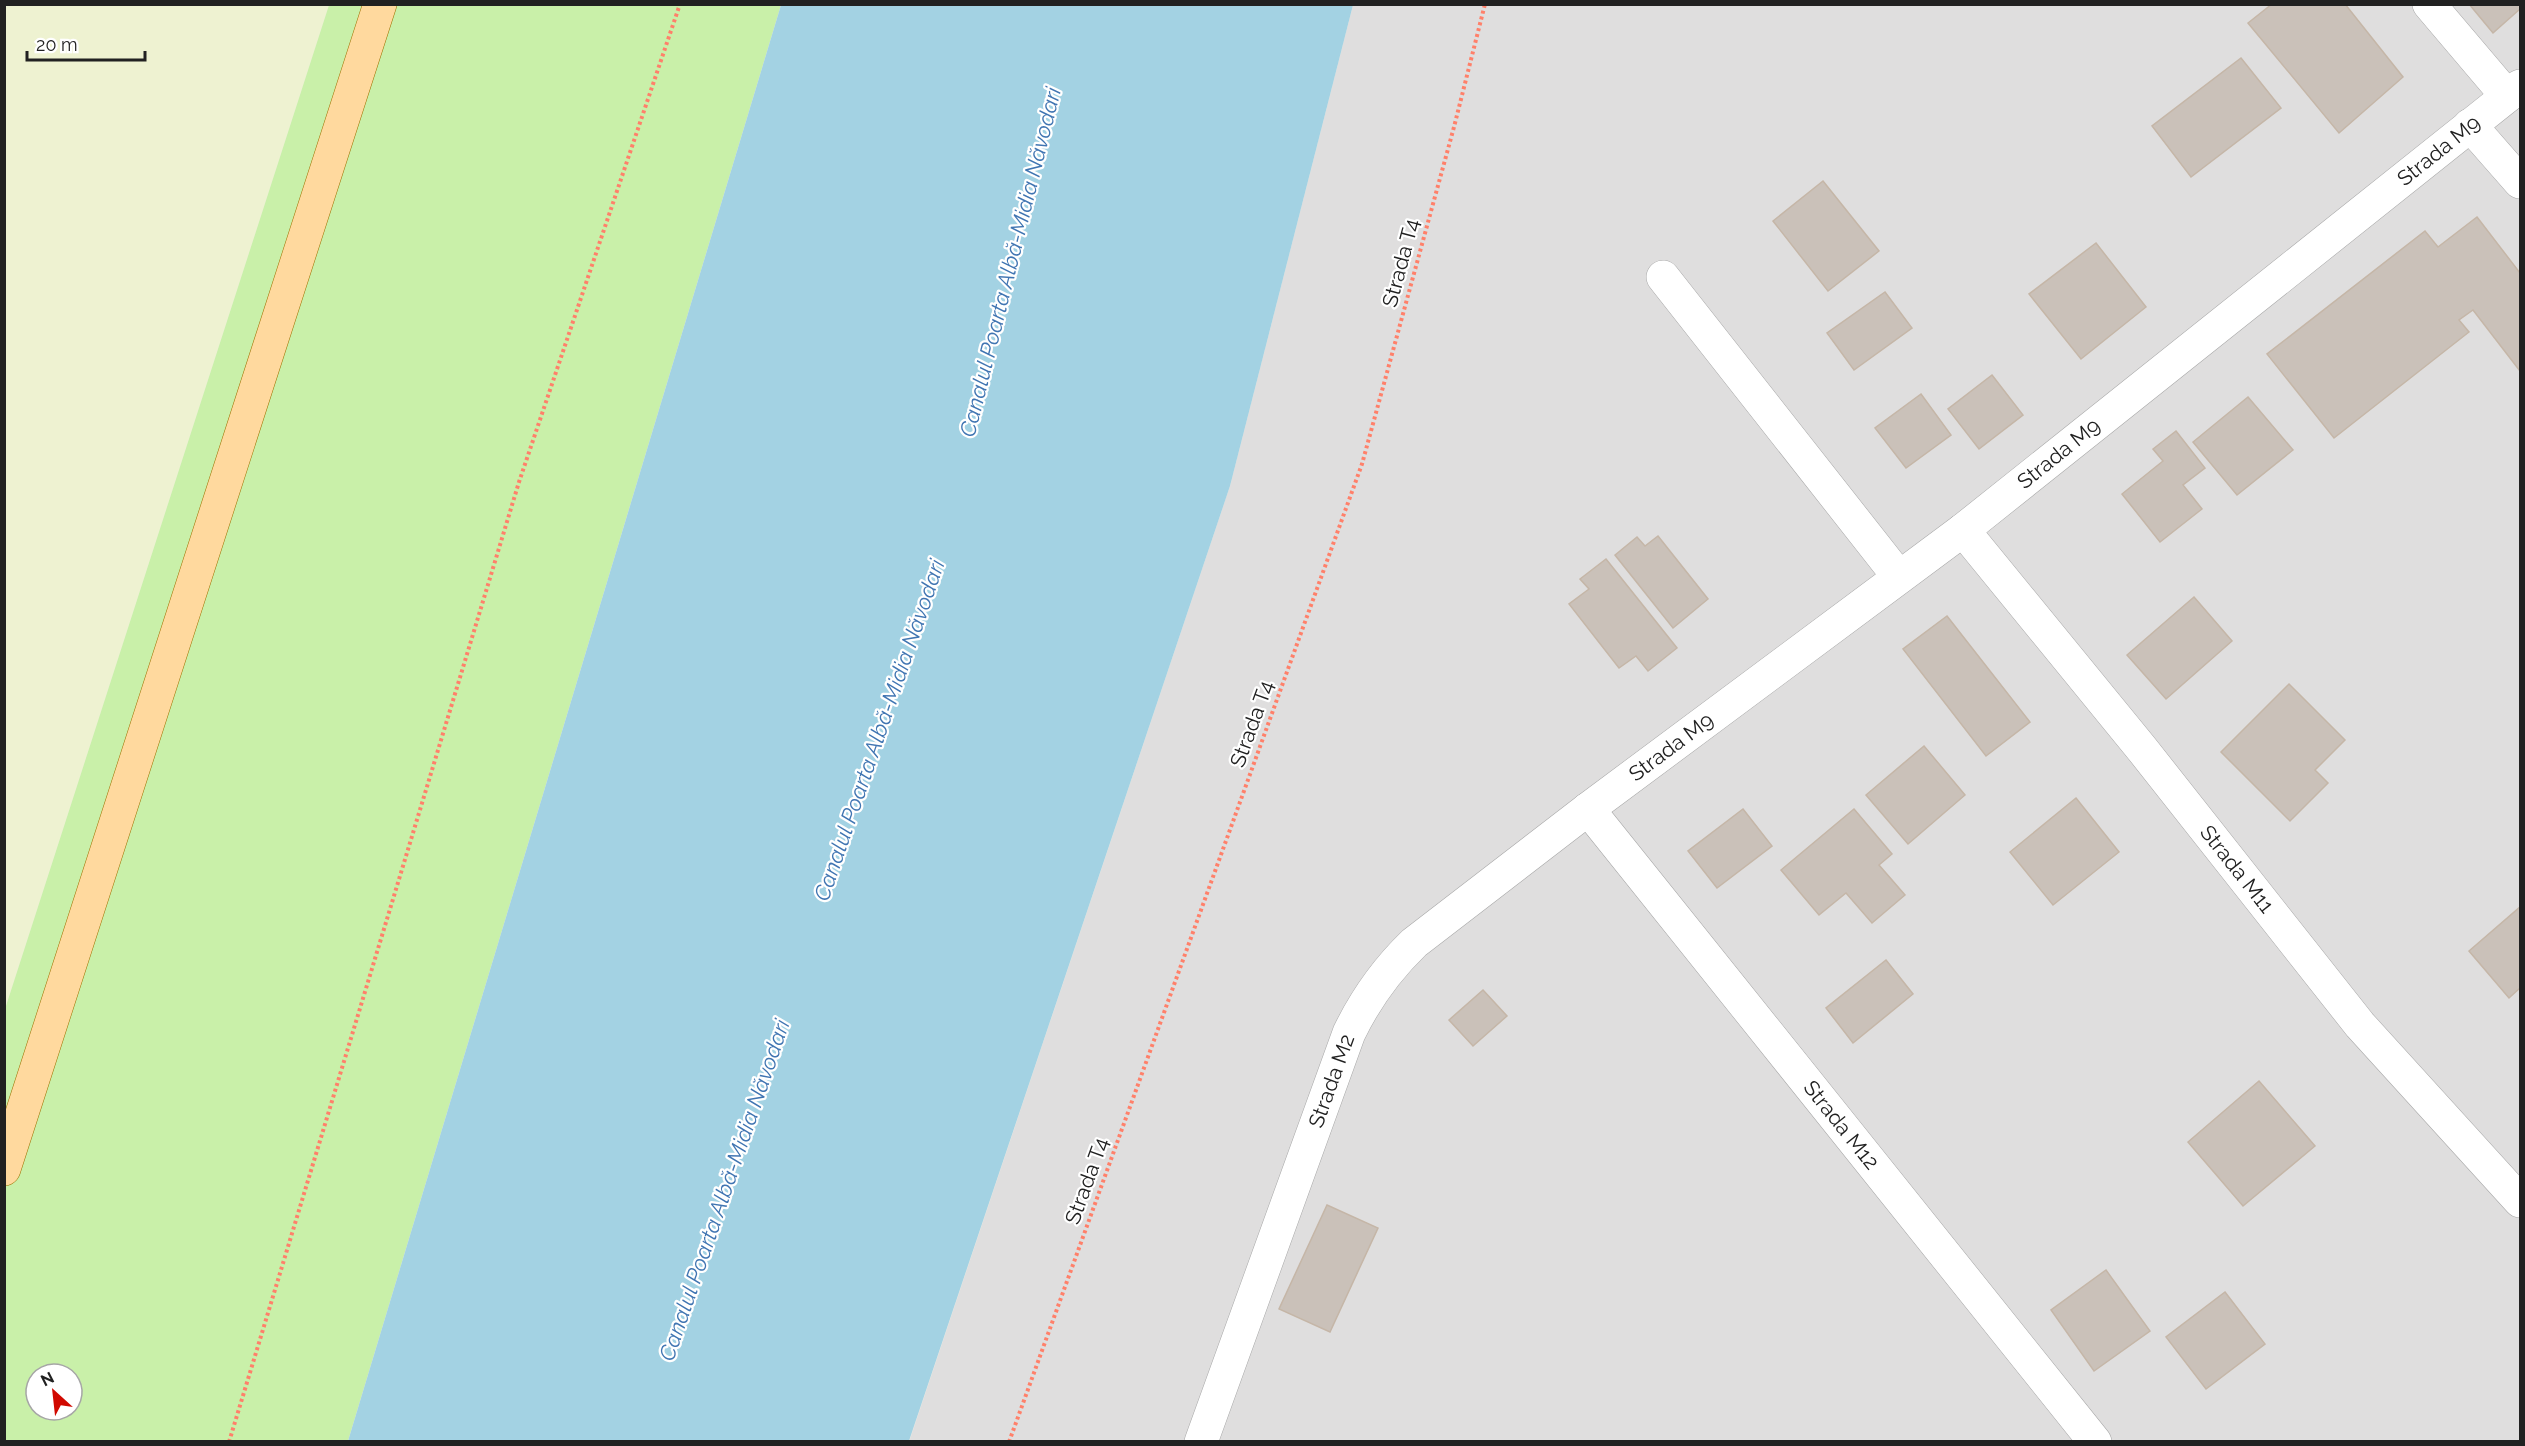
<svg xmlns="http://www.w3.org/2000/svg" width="2525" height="1446" viewBox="0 0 2525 1446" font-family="Raleway,sans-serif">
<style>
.residential{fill:#dfdede}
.farmland{fill:#eef2d1}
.grass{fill:#c9f0a9;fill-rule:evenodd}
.water{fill:#a3d2e3}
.building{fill:#cac1b9;stroke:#c5b6a7;stroke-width:1.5}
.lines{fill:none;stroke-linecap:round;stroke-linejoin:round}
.minor-casing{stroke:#a8a8a8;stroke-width:34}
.major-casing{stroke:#9d7000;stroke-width:34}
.path{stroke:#ff806a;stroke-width:4;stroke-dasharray:3 3;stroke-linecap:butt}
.minor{stroke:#fff;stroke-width:33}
.major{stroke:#ffd99e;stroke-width:33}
.labels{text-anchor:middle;stroke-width:4.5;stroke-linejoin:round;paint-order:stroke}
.street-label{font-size:21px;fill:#212121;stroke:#fff}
.water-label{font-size:22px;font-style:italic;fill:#4075b2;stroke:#fff}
</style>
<rect width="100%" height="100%" fill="#f2eee6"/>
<polygon class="residential" points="1353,5 2520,5 2520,1441 909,1442 1230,486"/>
<polygon class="farmland" points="5,5 329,5 5,1009"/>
<path class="grass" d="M329,5H781L348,1441L5,1442V1009ZM36,1374H72V1410H36Z"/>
<polygon class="water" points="781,5 1353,5 1230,486 909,1441 348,1441"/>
<g class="building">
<polygon points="2272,4 2345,4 2403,77 2339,133 2248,23"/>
<polygon points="2469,4 2520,4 2520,9 2493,33"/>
<polygon points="2241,58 2281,108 2191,177 2152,126"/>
<polygon points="1823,181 1879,251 1828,291 1773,221"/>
<polygon points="2477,217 2520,273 2520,371 2473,310 2459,320 2469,332 2334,438 2267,354 2425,231 2438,247"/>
<polygon points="2096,243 2146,307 2081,359 2029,294"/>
<polygon points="1885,292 1912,328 1854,370 1827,333"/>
<polygon points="1992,375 2023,415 1979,449 1948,409"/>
<polygon points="1921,394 1951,435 1906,468 1875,428"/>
<polygon points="2248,397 2293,450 2237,495 2193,442"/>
<polygon points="2176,431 2205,468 2183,485 2202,509 2160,542 2122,494 2163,461 2153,449"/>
<polygon points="1658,536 1708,599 1673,628 1615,555 1637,537 1645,546"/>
<polygon points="1606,559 1677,648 1648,671 1636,656 1619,668 1569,604 1589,589 1580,579"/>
<polygon points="2194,597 2232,641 2166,699 2127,655"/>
<polygon points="1947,616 2030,722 1986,756 1903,649"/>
<polygon points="2289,684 2345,740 2315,770 2328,783 2290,821 2221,752"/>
<polygon points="1924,746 1965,795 1908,844 1866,795"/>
<polygon points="2076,798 2119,852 2053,905 2010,852"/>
<polygon points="1743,809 1772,846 1717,888 1688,851"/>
<polygon points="1854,809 1892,854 1879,865 1905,895 1872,923 1846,893 1819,915 1781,870"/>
<polygon points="2520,907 2520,988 2509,998 2469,951"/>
<polygon points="1886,960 1913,994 1853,1043 1826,1008"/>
<polygon points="1483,990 1507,1016 1473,1046 1449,1020"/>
<polygon points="2259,1081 2315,1146 2243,1206 2188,1142"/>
<polygon points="1327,1205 1378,1228 1330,1332 1279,1309"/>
<polygon points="2106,1270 2150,1331 2094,1371 2051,1310"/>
<polygon points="2225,1292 2265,1344 2206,1389 2166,1337"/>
</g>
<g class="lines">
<g class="minor-casing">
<g id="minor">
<polyline points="2429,4 2507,96"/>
<polyline points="2470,125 2520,182"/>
<polyline points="1663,277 1899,577"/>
<path id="s1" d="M1963,530L2142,749L2360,1025L2520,1201"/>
<path id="s2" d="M1588,809L2095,1442"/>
<path id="s3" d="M1201,1442L1349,1033C1366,998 1386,970 1414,943L1588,809L1963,530L2520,86"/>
</g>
</g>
<g class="major-casing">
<polyline id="major" points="4,1169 380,4"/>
</g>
<g class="path">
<polyline points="229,1442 519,482 680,4"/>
<polyline points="1009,1442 1362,464 1454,127 1485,4"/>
</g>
<use href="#minor" class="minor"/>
<use href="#major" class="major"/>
</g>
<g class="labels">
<g class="street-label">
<text dy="7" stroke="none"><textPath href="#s3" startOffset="1842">Strada M9</textPath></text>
<text transform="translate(1401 263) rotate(-75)" y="7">Strada T4</text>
<text dy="7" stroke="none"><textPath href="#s3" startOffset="1356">Strada M9</textPath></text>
<text transform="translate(1252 724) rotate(-70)" y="7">Strada T4</text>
<text dy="7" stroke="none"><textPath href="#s3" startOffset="870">Strada M9</textPath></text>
<text dy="7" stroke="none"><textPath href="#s1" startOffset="436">Strada M11</textPath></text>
<text dy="7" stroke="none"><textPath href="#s3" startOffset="384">Strada M2</textPath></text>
<text dy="7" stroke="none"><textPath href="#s2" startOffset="405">Strada M12</textPath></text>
<text transform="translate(1087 1181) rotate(-70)" y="7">Strada T4</text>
</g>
<g class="water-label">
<text transform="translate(1010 262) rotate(-76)" y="8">Canalul Poarta Albă-Midia Năvodari</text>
<text transform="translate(879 730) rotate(-71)" y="8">Canalul Poarta Albă-Midia Năvodari</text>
<text transform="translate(724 1190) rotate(-71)" y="8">Canalul Poarta Albă-Midia Năvodari</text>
</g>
</g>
<rect width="2525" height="1446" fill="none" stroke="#212121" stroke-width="12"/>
<g transform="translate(54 1392) rotate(333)"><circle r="28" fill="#ffffff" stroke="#a6a6a6" stroke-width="1.5"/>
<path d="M0-4.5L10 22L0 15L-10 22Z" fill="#d10900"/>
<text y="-9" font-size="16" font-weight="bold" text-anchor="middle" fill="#212121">N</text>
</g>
<path d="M27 51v9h118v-9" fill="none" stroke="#212121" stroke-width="3"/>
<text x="36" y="51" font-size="18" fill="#212121" stroke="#ffffff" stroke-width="4.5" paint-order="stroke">20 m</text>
</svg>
